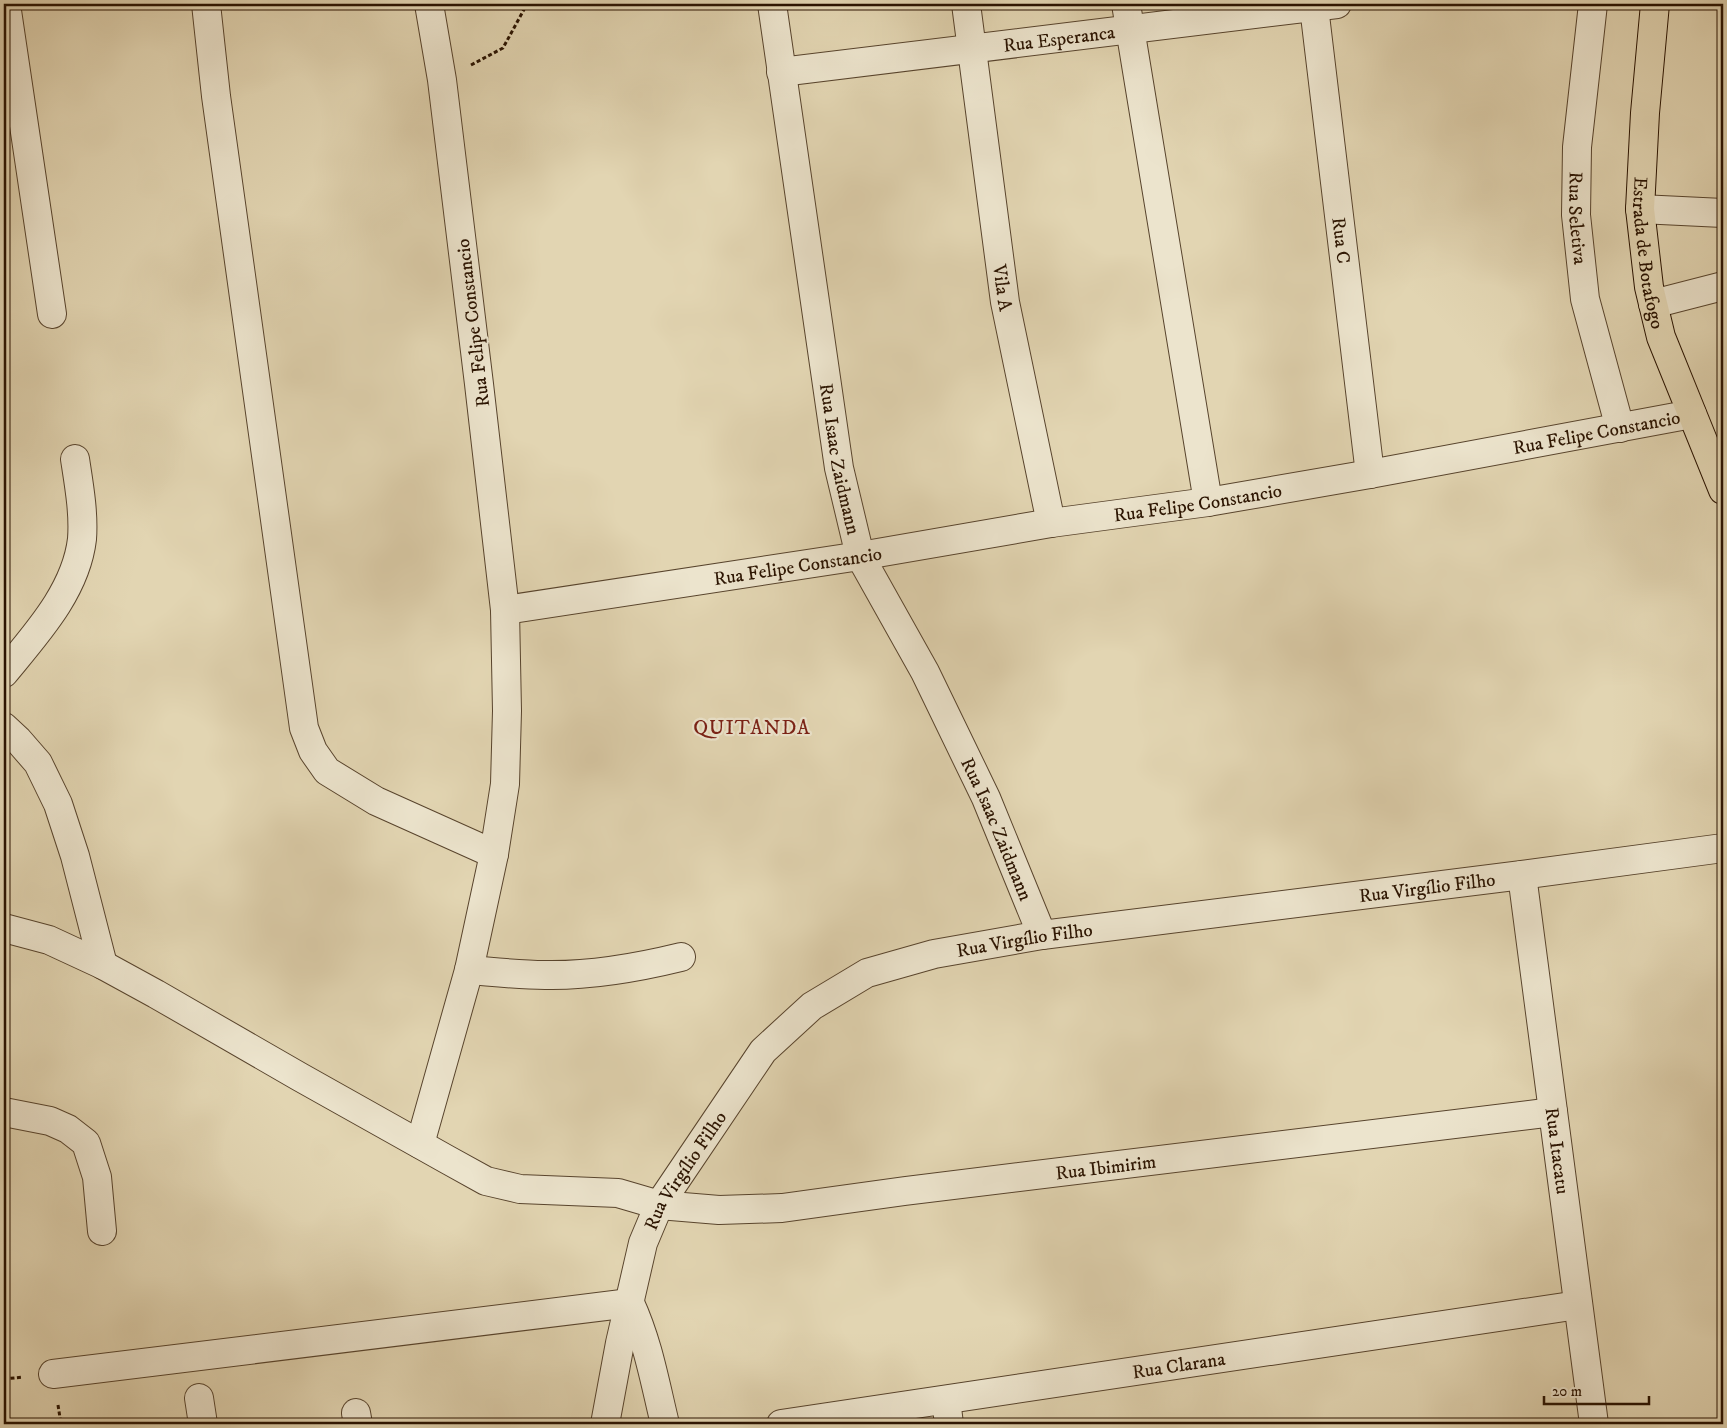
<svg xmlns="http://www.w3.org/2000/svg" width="1727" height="1428" viewBox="0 0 1727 1428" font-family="'IM FELL DW Pica',serif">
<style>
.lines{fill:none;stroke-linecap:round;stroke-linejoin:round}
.minor-casing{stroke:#58442d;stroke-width:30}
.major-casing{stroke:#2a1301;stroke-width:30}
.path{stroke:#2a1301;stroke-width:3;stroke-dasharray:4 2.5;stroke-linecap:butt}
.minor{stroke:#ece4cd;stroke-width:28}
.major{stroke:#e2d5b2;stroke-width:28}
.labels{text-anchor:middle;stroke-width:4.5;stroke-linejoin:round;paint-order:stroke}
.street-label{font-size:19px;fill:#2a1301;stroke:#ece4cd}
.neighbourhood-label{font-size:20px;letter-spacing:1px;fill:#7a1f14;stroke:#ece4cd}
</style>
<rect width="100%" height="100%" fill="#e2d5b2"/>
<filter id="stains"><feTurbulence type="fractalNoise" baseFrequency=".004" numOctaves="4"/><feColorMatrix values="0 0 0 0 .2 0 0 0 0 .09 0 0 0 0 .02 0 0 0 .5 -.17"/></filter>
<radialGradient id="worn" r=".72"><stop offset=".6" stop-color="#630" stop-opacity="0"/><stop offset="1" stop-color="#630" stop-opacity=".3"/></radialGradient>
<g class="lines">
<g class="minor-casing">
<g id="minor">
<polyline points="6,4 52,314"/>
<polyline points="206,4 216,96 304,728 313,751 327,771 376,801 494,854"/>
<path id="s1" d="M772,4L839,468L860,556L925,672L986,798L1042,935"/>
<path id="s2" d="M966,4L1005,302L1051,523"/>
<polyline points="1126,4 1208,502"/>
<path id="s3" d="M1593,4L1577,147L1576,215L1585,299L1620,428"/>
<path id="s4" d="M1314,7L1370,474"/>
<path id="s5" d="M781,72L1337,4"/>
<polyline points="1640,209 1723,213"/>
<polyline points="1653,304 1723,286"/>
<path id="s6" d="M505,610L860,556L1051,523L1208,502L1370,474L1692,414"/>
<path d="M4,673C36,634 76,591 82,539C84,513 79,485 75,459"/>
<polyline points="4,727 18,740 38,763 58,804 75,856 103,965"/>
<path id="s7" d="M1522,875L1594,1424"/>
<path id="s8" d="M4,928L49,940L103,965L156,994L300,1077L448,1160L486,1181L520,1189L618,1193L659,1205L719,1210L782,1208L905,1191L1553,1112"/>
<path d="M469,970C494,972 520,975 545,975C591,976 636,968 681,957"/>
<polyline points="4,1112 50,1121 68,1129 86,1143 97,1177 102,1231"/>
<polyline points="420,1144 469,970 494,854 505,784 507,711 505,610 479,384 442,80 429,4"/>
<path d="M53,1374L630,1303C648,1342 655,1383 665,1424"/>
<polyline points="199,1398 203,1424"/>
<polyline points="946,1400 949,1424"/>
<polyline points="356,1413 358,1424"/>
<path id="s9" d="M605,1424L620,1343L643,1243L659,1205L763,1051L812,1006L867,973L934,954L1042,935L1522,875L1723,848"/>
<path id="s10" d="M781,1424L1578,1305"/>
</g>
</g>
<g class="major-casing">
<g id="major">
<path id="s11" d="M1655,4L1645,113L1640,209L1649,287L1661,337L1723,490"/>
</g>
</g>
<g class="path">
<polyline points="471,65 503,48 527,4"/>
<polyline points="4,1379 23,1377"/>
<polyline points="58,1405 61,1424"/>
</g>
<use href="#minor" class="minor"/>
<use href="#major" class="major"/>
</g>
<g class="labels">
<g class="street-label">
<text dy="7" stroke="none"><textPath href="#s5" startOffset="280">Rua Esperanca</textPath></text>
<text dy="7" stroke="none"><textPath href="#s3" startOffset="215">Rua Seletiva</textPath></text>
<text dy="7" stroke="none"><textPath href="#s4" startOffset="235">Rua C</textPath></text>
<text dy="7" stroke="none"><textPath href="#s11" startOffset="250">Estrada de Botafogo</textPath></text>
<text dy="7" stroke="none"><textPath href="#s2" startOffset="286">Vila A</textPath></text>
<text transform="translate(472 323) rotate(-97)" y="7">Rua Felipe Constancio</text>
<text dy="7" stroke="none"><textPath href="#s6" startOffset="1106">Rua Felipe Constancio</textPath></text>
<text dy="7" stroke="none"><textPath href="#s1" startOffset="460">Rua Isaac Zaidmann</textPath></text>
<text dy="7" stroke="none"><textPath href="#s6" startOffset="701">Rua Felipe Constancio</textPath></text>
<text dy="7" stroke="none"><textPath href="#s6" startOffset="296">Rua Felipe Constancio</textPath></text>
<text dy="7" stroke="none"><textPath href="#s1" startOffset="865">Rua Isaac Zaidmann</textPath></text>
<text dy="7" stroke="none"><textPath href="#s9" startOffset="1110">Rua Virgílio Filho</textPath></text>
<text dy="7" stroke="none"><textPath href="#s9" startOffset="704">Rua Virgílio Filho</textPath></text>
<text dy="7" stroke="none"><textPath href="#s7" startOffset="278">Rua Itacatu</textPath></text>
<text dy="7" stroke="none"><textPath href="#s8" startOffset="1171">Rua Ibimirim</textPath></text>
<text dy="7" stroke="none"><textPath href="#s9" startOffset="269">Rua Virgílio Filho</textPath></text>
<text dy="7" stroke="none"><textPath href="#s10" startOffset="402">Rua Clarana</textPath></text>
</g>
<g class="neighbourhood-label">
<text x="752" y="734">QUITANDA</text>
</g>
</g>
<rect width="1727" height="1428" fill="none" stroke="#e2d5b2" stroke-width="20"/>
<rect x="5" y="5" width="1717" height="1418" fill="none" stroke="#2a1301" stroke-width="2.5"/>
<rect x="10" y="10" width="1707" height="1408" fill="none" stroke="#2a1301"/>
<path d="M1544 1396v8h105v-8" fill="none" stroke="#2a1301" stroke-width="2.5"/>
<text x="1552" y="1396" font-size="15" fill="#2a1301" stroke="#ece4cd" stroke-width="4" paint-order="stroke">20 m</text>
<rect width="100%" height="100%" filter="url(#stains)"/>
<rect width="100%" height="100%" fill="url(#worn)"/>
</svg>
